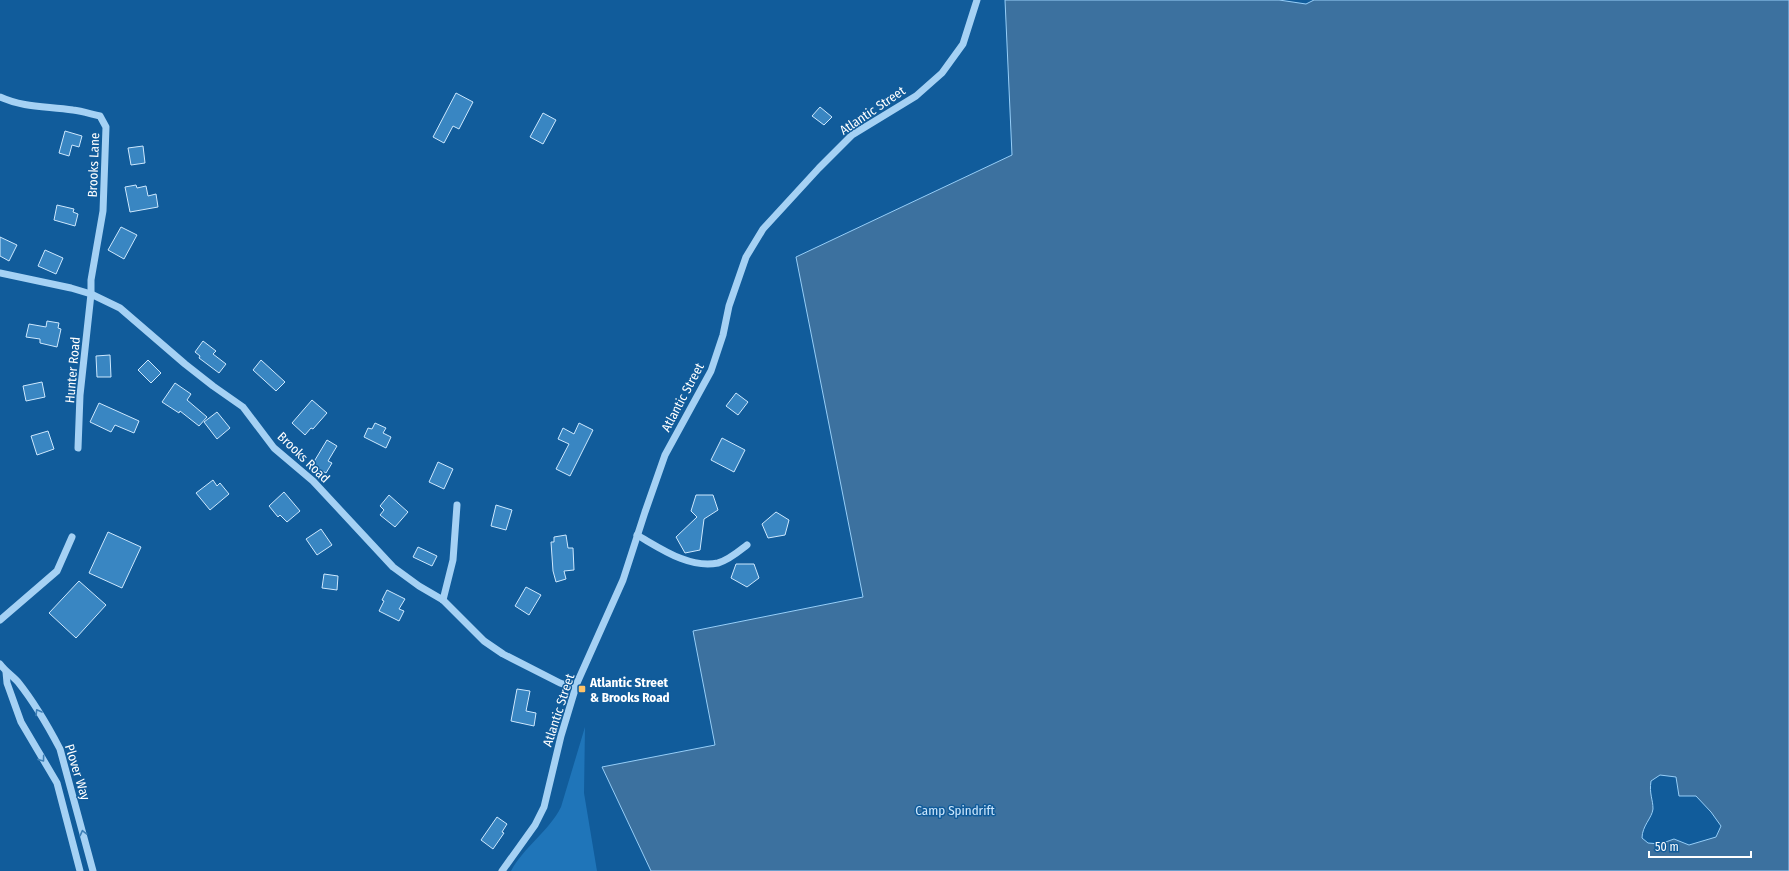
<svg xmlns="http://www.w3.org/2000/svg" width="1789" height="871" viewBox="0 0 1789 871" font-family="'Fira Sans Condensed',sans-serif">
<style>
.green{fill:#1f75b9}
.water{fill:#3c719f;stroke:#96cef8;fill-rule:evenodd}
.building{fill:#3986c2;stroke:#cde8fe}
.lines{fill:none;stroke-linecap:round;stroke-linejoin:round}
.minor{stroke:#a5d1f4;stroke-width:7}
.oneway{stroke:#3d7fb6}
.poi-dot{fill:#ffc368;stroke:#115c9b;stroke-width:1.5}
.labels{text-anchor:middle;stroke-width:3;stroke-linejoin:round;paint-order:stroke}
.street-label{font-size:13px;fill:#fff;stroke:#115c9b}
.poi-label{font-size:13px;font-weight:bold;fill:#fff;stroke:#115c9b;text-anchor:start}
.park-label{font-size:13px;fill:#cde8fe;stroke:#115c9b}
</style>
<rect width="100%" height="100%" fill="#115c9b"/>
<path class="green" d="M585,727L584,793L597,871H511C524,847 549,831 561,807Z"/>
<path class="water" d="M1005,0H1279L1306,4L1314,0H1789V871H651L602,767L715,745L693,631L863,597L796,257L1012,155ZM1660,775L1676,777L1679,796H1696L1711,812L1721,826L1716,837L1689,845L1674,839L1660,844L1648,843L1642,838C1642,826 1652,818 1653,809C1653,799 1649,794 1651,781Z"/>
<g class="building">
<polygon points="456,93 473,102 459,129 453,126 444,143 433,137"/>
<polygon points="820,107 832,117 824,125 812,116"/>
<polygon points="543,113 556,120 543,144 530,137"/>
<polygon points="65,131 82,136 79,147 72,145 69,156 59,153"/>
<polygon points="143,146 145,163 131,165 128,148"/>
<polygon points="136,185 137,188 146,186 148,196 156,194 158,207 130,212 125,187"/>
<polygon points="57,205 74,209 73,212 78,214 75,226 54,220"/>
<polygon points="121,227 137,235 124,259 108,250"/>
<polygon points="0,237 17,245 9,261 0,256"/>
<polygon points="45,250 63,258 56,274 38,266"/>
<polygon points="47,321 59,323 58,328 61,329 57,347 40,343 40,339 26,337 29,324 46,327"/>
<polygon points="203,341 216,351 213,354 226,364 219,373 199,358 200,356 195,352"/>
<polygon points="110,355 111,377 97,377 96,356"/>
<polygon points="148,360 161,373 151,383 138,370"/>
<polygon points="261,360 285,382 276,391 253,370"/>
<polygon points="42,382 45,397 26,401 23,386"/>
<polygon points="175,383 191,394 187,400 207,417 199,426 180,411 179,413 162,402"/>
<polygon points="736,393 748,402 738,415 726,406"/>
<polygon points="312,400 327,413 313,429 311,428 305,435 292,423"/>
<polygon points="99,403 139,421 134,433 115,425 111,432 90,422"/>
<polygon points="217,412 230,428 217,439 204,422"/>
<polygon points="375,423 386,428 383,433 391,437 386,448 364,437 368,428 372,429"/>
<polygon points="579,423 593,430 570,476 556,469 569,444 558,439 563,428 574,434"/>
<polygon points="48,431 54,449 37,455 31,436"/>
<polygon points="722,438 745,450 734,472 711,460"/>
<polygon points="327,440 337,446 328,461 332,463 326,473 312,465"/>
<polygon points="438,462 453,469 444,489 429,482"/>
<polygon points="213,480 217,486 220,483 229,494 210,510 196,493"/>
<polygon points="284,492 300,511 287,522 280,515 278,517 269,506"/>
<polygon points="389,495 408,512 395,527 380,515 384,510 380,506"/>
<polygon points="696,495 713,495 718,510 704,519 700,550 685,553 676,537 697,517 691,511"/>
<polygon points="496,505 512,510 506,530 491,526"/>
<polygon points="776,512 789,520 785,535 768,538 762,524"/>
<polygon points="321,529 332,545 317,555 306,539"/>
<polygon points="108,532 141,547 122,588 89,573"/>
<polygon points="566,535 568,548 573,548 574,570 564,571 566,579 556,582 553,571 551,542 554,542 554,537"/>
<polygon points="418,547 437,556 432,566 413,557"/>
<polygon points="736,564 754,564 759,578 747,587 731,578"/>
<polygon points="324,574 338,576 337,590 322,588"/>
<polygon points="79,581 106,605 76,638 49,613"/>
<polygon points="526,587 541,595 529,615 515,606"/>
<polygon points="387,590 405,599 399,609 404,611 399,621 379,611 384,601 382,600"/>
<polygon points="517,689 530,691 526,711 536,713 534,726 511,721"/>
<polygon points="497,817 507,824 502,832 504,833 493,849 481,840"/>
</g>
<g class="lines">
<g class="minor">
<path d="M0,97C24,108 47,106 73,110C82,111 91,114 100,116L106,127L103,211L91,280V294L80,395L78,448"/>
<polyline points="0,273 71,288 91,294 120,308 185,364 213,386 243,407 274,448 313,481 393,567 419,586 443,600 484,641 503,654 560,683 575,688"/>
<path d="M637,535C660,548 689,569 718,563C729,560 738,552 747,545"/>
<polyline points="443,600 453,560 457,505"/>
<polyline points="0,620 57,571 72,537"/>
<path d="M0,664C6,672 13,676 18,682C34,702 48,726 60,749L93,871"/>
<polyline points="6,672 7,683 21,722 57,783 80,871"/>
<polyline points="502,871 535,825 544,807 561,736 577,683 623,580 645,512 665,455 711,371 723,335 729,306 746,257 763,229 819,168 852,135 916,96 942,73 963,44 977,0"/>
</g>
</g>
<defs><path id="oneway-chevron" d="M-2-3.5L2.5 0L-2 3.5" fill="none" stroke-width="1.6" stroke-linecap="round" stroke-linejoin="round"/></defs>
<g class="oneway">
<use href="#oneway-chevron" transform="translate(38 712) rotate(-121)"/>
<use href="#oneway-chevron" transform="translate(42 759) rotate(54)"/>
<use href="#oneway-chevron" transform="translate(83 833) rotate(-104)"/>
</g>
<rect class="poi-dot" x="578" y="685" width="8" height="8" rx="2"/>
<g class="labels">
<g class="street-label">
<text transform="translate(872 110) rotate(-34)" y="5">Atlantic Street</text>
<text transform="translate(93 165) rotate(-88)" y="5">Brooks Lane</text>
<text transform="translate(72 370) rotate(-85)" y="5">Hunter Road</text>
<text transform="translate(682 397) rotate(-62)" y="5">Atlantic Street</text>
<text transform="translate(304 457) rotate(44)" y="5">Brooks Road</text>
<text transform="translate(558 710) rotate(-72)" y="5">Atlantic Street</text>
<text transform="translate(78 772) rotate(73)" y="5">Plover Way</text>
</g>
<g class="poi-label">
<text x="590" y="687">Atlantic Street<tspan x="590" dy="15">&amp; Brooks Road</tspan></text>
</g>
<g class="park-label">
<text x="955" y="815">Camp Spindrift</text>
</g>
</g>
<path d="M1649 851v6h102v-6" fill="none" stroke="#ffffff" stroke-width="2"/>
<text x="1655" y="851" font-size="12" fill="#ffffff" stroke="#115c9b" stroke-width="3" paint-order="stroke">50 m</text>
</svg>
